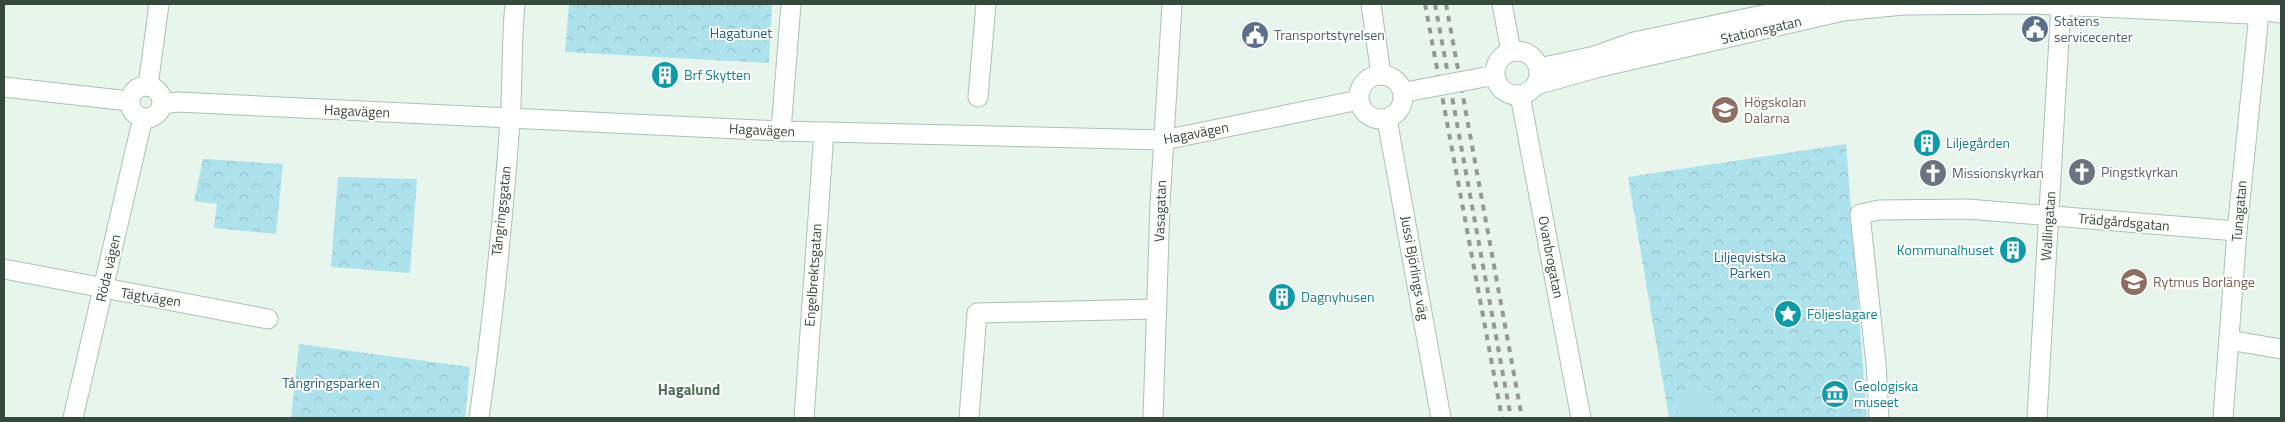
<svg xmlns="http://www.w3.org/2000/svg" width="2285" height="422" viewBox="0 0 2285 422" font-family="'Titillium Web',sans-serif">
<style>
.park{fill:url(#park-crowns)}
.pitch{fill:#ade2ed}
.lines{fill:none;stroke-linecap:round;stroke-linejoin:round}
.minor-casing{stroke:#a9c2b2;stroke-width:21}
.minor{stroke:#fff;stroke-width:19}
.rail{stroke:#979797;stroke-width:4;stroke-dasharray:6 6;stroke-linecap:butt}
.minor-bridge-casing{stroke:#a9c2b2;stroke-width:21;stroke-linecap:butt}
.minor-bridge{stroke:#fff;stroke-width:19}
.labels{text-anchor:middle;stroke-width:4;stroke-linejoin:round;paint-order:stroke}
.service-label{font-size:14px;fill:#4e5e75;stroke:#fff;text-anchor:start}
.street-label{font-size:14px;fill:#35493c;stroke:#fff}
.park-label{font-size:14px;fill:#226181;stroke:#fff}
.culture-label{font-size:14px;fill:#0d838f;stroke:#fff;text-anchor:start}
.education-label{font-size:14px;fill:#785e54;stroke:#fff;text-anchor:start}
.worship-label{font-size:14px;fill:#5b616d;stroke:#fff;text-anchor:start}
.neighbourhood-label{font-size:15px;font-weight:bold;fill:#4c6d56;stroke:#fff}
</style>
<defs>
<pattern id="park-crowns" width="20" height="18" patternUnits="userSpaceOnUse" patternTransform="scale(1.25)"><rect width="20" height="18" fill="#ade2ed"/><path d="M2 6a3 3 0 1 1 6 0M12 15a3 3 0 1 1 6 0" fill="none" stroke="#95c3cc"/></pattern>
</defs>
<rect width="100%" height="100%" fill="#e7f5ed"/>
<g class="park">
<polygon points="569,4 772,4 769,63 565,52"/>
<polygon points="1846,144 1867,418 1669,418 1628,177"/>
<polygon points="203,159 283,164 276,234 214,228 217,204 194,201"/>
<polygon points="338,177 417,179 410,273 331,267"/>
<polygon points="299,344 470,367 465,418 291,418"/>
</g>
<polygon class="pitch" points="1708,387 1711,412 1679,416 1675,391"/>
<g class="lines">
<g class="minor-casing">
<g id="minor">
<polyline points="1371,4 1381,75"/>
<polyline points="1502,4 1511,51"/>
<polyline points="2249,5 2259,10 2281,13"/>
<circle cx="1517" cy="73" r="22"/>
<polyline points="1539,68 1595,56 1634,42 1815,4"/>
<circle cx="1381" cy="97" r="22"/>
<polyline points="1536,85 1596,68 1843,11 1903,5 2030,4 2250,14 2259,10"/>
<polyline points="148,86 159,4"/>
<circle cx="146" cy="102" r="16"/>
<polyline points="4,87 129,101"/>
<polyline points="1520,95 1581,418"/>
<polyline points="978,97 986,4"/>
<polyline points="162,104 177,102 781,131 1164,140 1359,100"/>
<polyline points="1387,119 1441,418"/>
<polyline points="781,131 791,4"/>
<polyline points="4,269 268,319"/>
<polyline points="2229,340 2281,349"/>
<polyline points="73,418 140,130 144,118"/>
<path d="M479,418C493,320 503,220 510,121C513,82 511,43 515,4"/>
<polyline points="804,418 824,132"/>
<polyline points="969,418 977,313 1157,309"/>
<polyline points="1153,418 1160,204 1172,4"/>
<polyline points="1879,418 1876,364 1860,214 1879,210 1967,209 2237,231"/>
<polyline points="2037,418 2061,4"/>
<polyline points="2223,418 2237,231 2260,4"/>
</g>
</g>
<use href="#minor" class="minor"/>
<g class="rail">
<polyline points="1425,4 1502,418"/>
<polyline points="1435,4 1511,418"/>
<polyline points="1446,4 1522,418"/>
</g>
<g class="minor-bridge-casing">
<polyline id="minor-bridge" points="1411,91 1485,77"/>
</g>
<use href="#minor-bridge" class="minor-bridge"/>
</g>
<defs>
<g id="civic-disc" transform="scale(1.4375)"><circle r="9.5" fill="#5c6f8a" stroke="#fff"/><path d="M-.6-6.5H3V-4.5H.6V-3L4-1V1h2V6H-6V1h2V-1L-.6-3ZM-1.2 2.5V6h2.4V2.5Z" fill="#fff"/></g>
<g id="building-disc" transform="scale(1.4375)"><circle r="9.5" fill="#0f9aa8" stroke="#fff"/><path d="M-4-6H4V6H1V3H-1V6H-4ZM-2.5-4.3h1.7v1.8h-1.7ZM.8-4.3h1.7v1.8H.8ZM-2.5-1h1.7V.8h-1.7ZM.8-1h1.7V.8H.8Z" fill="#fff"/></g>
<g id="university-disc" transform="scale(1.4375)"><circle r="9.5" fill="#8d6e63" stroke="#fff"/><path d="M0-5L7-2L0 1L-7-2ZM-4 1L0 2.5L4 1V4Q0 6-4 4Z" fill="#fff"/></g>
<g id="church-disc" transform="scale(1.4375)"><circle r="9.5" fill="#6b7280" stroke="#fff"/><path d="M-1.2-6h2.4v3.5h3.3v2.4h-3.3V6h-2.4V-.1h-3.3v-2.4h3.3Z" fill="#fff"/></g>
<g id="school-disc" transform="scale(1.4375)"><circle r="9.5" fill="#8d6e63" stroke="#fff"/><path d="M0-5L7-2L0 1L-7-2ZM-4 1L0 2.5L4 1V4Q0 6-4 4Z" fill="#fff"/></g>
<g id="sight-disc" transform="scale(1.4375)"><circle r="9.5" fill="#0f9aa8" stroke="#fff"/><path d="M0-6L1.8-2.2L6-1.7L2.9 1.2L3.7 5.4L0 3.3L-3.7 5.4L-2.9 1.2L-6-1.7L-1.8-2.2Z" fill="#fff"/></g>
<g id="museum-disc" transform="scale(1.4375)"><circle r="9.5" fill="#0f9aa8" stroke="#fff"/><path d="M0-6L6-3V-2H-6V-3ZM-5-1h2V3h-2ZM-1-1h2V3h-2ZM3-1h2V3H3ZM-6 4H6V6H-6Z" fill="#fff"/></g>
</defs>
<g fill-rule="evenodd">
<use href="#civic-disc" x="2035" y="29"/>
<use href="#civic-disc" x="1255" y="35"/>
<use href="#building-disc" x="665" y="75"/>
<use href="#university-disc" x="1725" y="110"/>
<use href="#building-disc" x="1927" y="143"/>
<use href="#church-disc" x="2082" y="172"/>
<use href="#church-disc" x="1933" y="173"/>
<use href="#building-disc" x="2013" y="250"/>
<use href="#school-disc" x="2134" y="282"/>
<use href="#building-disc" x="1282" y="297"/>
<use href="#sight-disc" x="1788" y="314"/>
<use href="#museum-disc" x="1835" y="394"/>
</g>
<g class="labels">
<g class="service-label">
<text x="2054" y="26">Statens<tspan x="2054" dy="16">servicecenter</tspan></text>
<text x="1274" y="40">Transportstyrelsen</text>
</g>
<g class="street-label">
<text transform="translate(1761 30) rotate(-13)" y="5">Stationsgatan</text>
<text transform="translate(357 111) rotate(3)" y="5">Hagavägen</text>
<text transform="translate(762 130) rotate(3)" y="5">Hagavägen</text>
<text transform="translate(1196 133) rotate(-11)" y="5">Hagavägen</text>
<text transform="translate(501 211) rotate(-84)" y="5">Tångringsgatan</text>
<text transform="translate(1160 211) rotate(-88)" y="5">Vasagatan</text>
<text transform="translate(2239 211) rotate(-85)" y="5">Tunagatan</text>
<text transform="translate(2124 222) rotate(5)" y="5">Trädgårdsgatan</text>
<text transform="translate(2048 226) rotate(-86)" y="5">Wallingatan</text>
<text transform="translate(1551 257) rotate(79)" y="5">Ovanbrogatan</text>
<text transform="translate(108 268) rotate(-77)" y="5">Röda vägen</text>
<text transform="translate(1415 268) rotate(80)" y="5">Jussi Björlings väg</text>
<text transform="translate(813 275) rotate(-86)" y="5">Engelbrektsgatan</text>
<text transform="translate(151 297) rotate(9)" y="5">Tägtvägen</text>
</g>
<g class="park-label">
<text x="741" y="38">Hagatunet</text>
<text x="1750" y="262">Liljeqvistska<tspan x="1750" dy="16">Parken</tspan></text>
<text x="331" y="388">Tångringsparken</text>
</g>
<g class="culture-label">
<text x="684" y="80">Brf Skytten</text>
<text x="1946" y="148">Liljegården</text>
<text x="1994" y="255" text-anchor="end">Kommunalhuset</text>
<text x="1301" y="302">Dagnyhusen</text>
<text x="1807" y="319">Följeslagare</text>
<text x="1854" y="391">Geologiska<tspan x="1854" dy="16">museet</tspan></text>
</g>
<g class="education-label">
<text x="1744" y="107">Högskolan<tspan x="1744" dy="16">Dalarna</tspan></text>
<text x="2153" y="287">Rytmus Borlänge</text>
</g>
<g class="worship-label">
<text x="2101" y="177">Pingstkyrkan</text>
<text x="1952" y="178">Missionskyrkan</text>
</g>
<g class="neighbourhood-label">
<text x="689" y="395">Hagalund</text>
</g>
</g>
<rect width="2285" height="422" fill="none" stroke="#35493c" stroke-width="10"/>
</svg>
